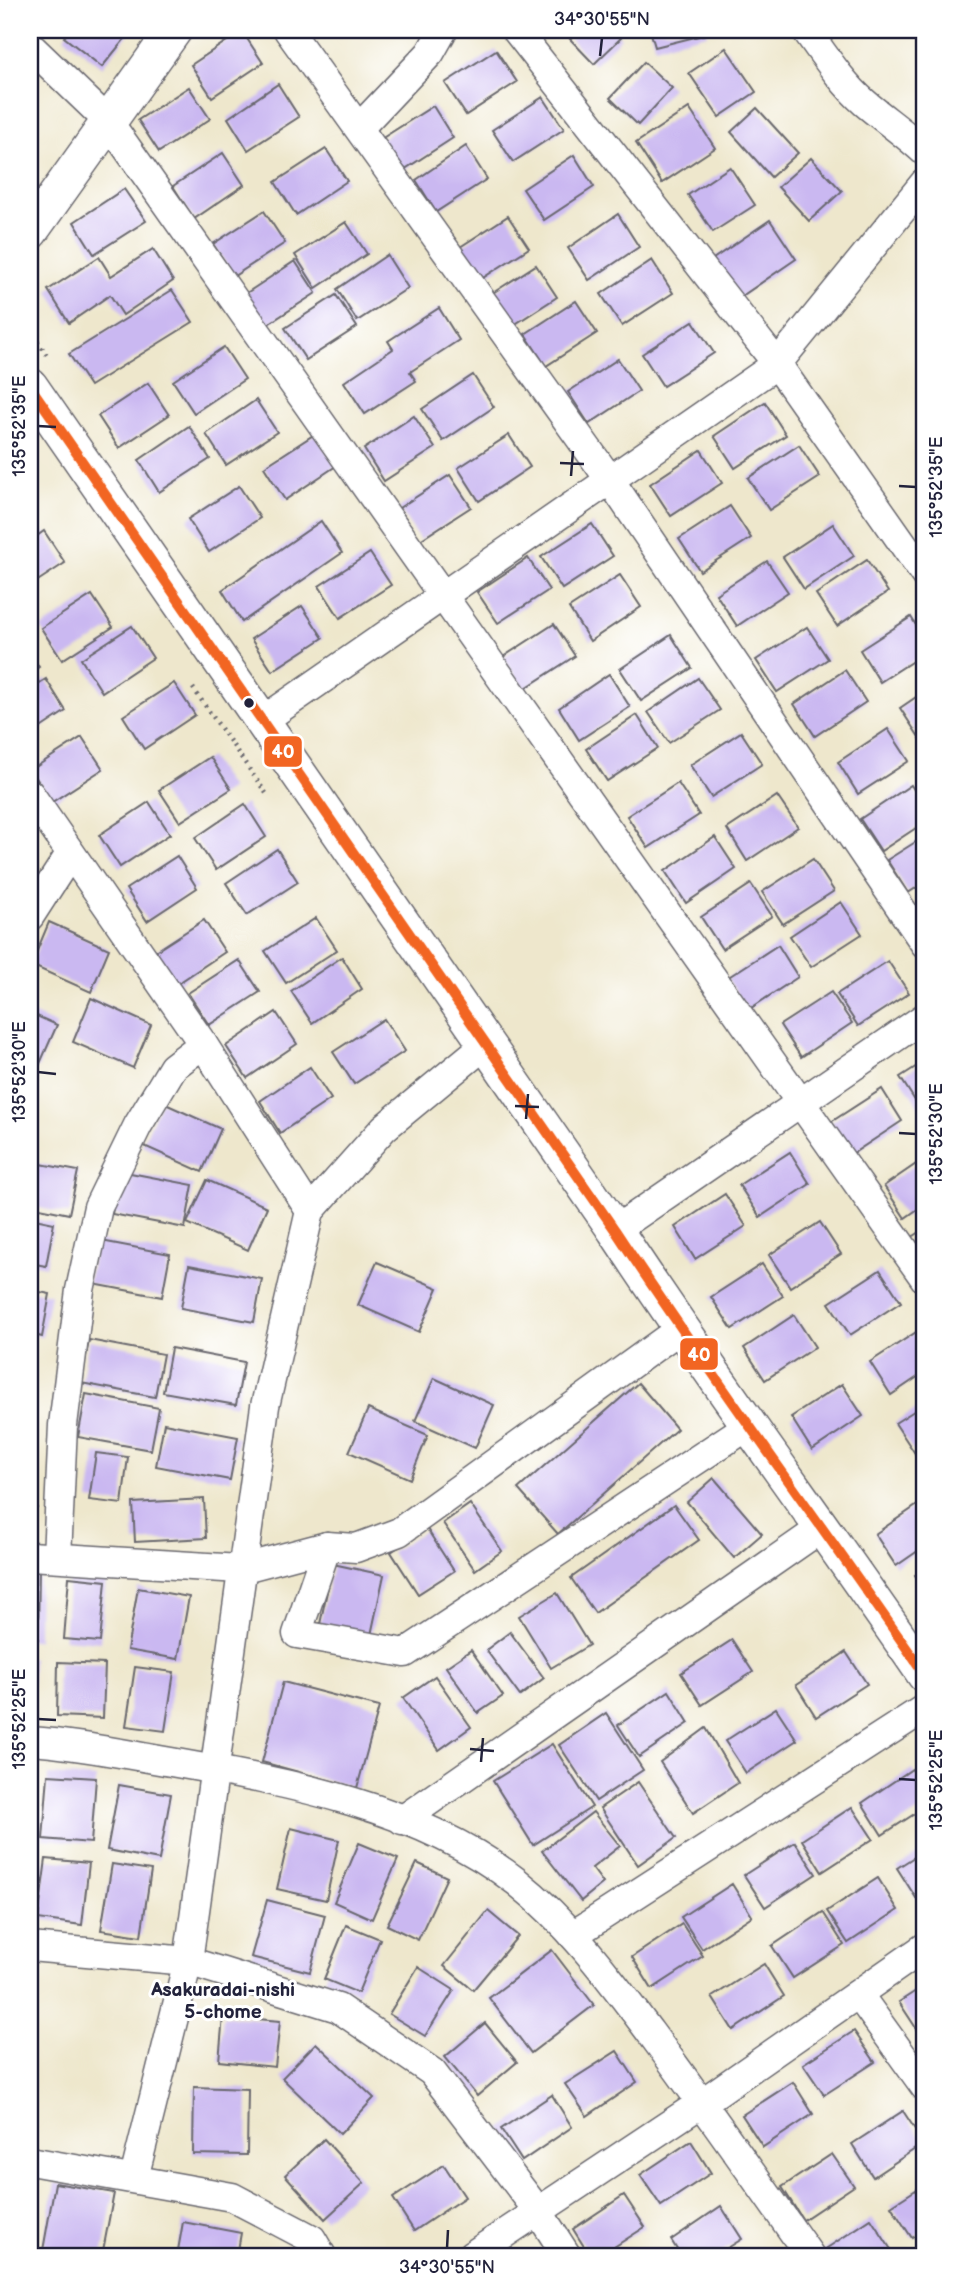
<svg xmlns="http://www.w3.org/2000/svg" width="955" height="2286" viewBox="0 0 955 2286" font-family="'Balsamiq Sans',sans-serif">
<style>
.building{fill:#cab8f1}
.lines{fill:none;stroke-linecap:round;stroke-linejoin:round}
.minor-casing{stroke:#69676e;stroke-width:31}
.tertiary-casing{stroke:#69676e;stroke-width:38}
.path{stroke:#69676e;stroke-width:4.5;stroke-dasharray:2 5;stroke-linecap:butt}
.minor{stroke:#fff;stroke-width:28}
.tertiary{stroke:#fff;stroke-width:35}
.bus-1-casing{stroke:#fff;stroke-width:16}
.bus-1{stroke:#f26522;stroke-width:10}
.ticks{fill:none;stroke:#22223b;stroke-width:2.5}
.bus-dot{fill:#22223b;stroke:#fff;stroke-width:2.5}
.labels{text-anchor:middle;stroke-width:6;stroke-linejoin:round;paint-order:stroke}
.neighbourhood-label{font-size:19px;font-weight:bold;fill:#22223b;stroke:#fff}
.line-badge{stroke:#fff;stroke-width:2.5}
.badge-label{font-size:19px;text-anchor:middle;font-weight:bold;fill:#fff}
.neatline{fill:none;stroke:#22223b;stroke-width:2.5}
.ticks-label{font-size:18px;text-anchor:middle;fill:#22223b}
</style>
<rect width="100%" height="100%" fill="#fff"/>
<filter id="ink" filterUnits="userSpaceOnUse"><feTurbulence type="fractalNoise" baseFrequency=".0143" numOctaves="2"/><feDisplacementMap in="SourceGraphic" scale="14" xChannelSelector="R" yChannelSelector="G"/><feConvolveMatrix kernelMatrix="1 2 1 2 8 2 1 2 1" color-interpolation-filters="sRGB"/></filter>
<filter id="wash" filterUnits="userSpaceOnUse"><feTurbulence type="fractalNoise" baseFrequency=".00686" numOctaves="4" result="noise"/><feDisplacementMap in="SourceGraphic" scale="28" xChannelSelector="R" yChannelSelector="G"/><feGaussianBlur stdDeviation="1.57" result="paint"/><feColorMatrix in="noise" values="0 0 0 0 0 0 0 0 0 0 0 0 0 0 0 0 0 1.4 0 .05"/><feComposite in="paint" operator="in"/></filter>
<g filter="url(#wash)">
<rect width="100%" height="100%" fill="#eee7cc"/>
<g id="blocks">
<g class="building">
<polygon points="70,30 132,30 102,67 64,37"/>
<polygon points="580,30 613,30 621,38 594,64 570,39"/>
<polygon points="650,30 706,30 707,34 655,47"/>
<polygon points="242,31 263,63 212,97 191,65"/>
<polygon points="726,48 756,92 719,117 689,73"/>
<polygon points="496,50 517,82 466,115 445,83"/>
<polygon points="644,62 672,88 638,125 610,98"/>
<polygon points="278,84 299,117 248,150 228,118"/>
<polygon points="189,87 210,119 159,152 138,120"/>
<polygon points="543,97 564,129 513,162 492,130"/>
<polygon points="433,106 453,138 402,171 381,139"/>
<polygon points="689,108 715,148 662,183 636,143"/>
<polygon points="757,108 798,153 771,177 731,132"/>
<polygon points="466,146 487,179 436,212 416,180"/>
<polygon points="326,149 347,181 296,215 275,182"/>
<polygon points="223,153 244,185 194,219 173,186"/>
<polygon points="574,155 594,187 544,220 523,189"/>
<polygon points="811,158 842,191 809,221 778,187"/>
<polygon points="730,167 755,205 713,232 688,195"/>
<polygon points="124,189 146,221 94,254 74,222"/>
<polygon points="264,211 285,243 234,276 213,244"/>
<polygon points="618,214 639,247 589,280 568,248"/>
<polygon points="508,216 529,248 478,281 457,249"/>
<polygon points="770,220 796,259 739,298 713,259"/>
<polygon points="346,222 367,254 316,288 295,255"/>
<polygon points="153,249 173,281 123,315 110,295 69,323 48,290 99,257 111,276"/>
<polygon points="387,255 408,288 357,321 337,289"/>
<polygon points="652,260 673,293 622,326 601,294"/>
<polygon points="295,261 316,293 265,326 245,294"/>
<polygon points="536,265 557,297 506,330 485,298"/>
<polygon points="172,290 193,322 90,386 69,354"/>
<polygon points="336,295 357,327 306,360 285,328"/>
<polygon points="576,301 597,333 546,366 525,334"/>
<polygon points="439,308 459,340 410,372 416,381 365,414 344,382 393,349 388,341"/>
<polygon points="693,321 714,353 663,386 642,354"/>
<polygon points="224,347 245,379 194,413 173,381"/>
<polygon points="618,359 639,391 589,424 568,392"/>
<polygon points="473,375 494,407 443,441 422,409"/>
<polygon points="148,383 169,415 119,448 98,416"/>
<polygon points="256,400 277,432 226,465 206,434"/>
<polygon points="765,402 786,435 735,468 714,436"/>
<polygon points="414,416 435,448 384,481 364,449"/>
<polygon points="189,426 210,459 159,492 139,460"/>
<polygon points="315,434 336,466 285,500 264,467"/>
<polygon points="509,435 530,467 479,501 458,468"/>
<polygon points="799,445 820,477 769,510 748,478"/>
<polygon points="701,450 722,483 671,516 650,484"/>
<polygon points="450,475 471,507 420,540 399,508"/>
<polygon points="239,486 260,518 209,552 188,519"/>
<polygon points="730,506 751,538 700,571 679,539"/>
<polygon points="321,521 342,553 242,622 222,590"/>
<polygon points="592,524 613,556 562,589 541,557"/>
<polygon points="833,524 854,556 804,589 783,557"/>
<polygon points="44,531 65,563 30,586 30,541"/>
<polygon points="370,553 391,585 340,618 319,586"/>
<polygon points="528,558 549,590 498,623 477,592"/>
<polygon points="867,560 888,592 837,626 816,594"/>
<polygon points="767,561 788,592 737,626 716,594"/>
<polygon points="620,575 641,607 590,641 569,608"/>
<polygon points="92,595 113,627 62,660 41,628"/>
<polygon points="302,606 323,638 272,671 251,639"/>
<polygon points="911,617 925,640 925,653 880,682 860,650"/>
<polygon points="554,624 575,656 524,689 503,657"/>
<polygon points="132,626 153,658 102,692 81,659"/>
<polygon points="807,627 828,659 777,692 756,660"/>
<polygon points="671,635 692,668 641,701 620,669"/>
<polygon points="30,653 39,667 30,673"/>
<polygon points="845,670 866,702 815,736 794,704"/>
<polygon points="609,674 630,707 579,740 559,708"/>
<polygon points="698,678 720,710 669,743 648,712"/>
<polygon points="46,679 66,711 30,735 30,689"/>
<polygon points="174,683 195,715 144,749 123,716"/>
<polygon points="925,691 925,737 921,740 900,708"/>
<polygon points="637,715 658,748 607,781 586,749"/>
<polygon points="888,729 909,761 858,794 838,762"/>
<polygon points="741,732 762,764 711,797 690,765"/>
<polygon points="82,737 103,769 52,802 31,770"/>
<polygon points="210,757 231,789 180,822 159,790"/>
<polygon points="678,783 699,815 648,848 627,816"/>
<polygon points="911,785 925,807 925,822 881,851 860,819"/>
<polygon points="777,796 798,827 747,861 727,829"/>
<polygon points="149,802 170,834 120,867 99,835"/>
<polygon points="245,804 266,837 216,870 195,838"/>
<polygon points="925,836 925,882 908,893 887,860"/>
<polygon points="715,837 736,869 686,903 665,871"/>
<polygon points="277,849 298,882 247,915 226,883"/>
<polygon points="177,856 197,888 147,921 126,889"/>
<polygon points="813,859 834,891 783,924 762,892"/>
<polygon points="751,884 772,916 722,949 701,917"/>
<polygon points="841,902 862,934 811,967 790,936"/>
<polygon points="316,918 337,950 286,983 265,951"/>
<polygon points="204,920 225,952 174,986 153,953"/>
<polygon points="49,922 109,949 91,992 31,965"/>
<polygon points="778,945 798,977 748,1010 727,978"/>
<polygon points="342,957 362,989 312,1023 291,991"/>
<polygon points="239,960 260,992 209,1025 188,993"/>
<polygon points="888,961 909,993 858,1026 837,994"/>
<polygon points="831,992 852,1023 801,1057 780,1025"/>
<polygon points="91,998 151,1025 133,1068 73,1042"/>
<polygon points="276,1012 297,1044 247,1078 226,1046"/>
<polygon points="30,1013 57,1025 38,1068 30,1065"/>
<polygon points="384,1019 405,1051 354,1084 333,1052"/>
<polygon points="925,1061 925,1107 921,1110 900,1077"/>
<polygon points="310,1067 331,1099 280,1133 260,1101"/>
<polygon points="882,1089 902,1121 852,1154 831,1122"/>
<polygon points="161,1102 221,1129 202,1172 142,1145"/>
<polygon points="790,1152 810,1184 760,1217 739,1185"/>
<polygon points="925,1158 925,1204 905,1218 884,1186"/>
<polygon points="30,1162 78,1171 69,1214 30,1206"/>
<polygon points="120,1171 193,1185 185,1228 112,1214"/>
<polygon points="207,1180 267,1207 248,1250 187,1223"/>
<polygon points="725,1194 746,1226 695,1259 675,1227"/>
<polygon points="30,1218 54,1223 46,1266 30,1263"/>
<polygon points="820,1222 841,1254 790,1287 769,1255"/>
<polygon points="925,1229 925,1264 909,1239"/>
<polygon points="96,1240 170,1254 162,1297 88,1283"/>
<polygon points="377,1262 438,1288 419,1332 358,1305"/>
<polygon points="762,1264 783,1296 732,1329 711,1297"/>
<polygon points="189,1265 262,1279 254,1322 181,1308"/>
<polygon points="880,1270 901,1302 850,1335 829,1303"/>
<polygon points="30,1290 50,1294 42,1337 30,1334"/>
<polygon points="794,1315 815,1347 765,1380 744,1348"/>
<polygon points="921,1329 925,1336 925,1372 891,1395 870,1362"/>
<polygon points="89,1340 163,1354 155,1397 81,1383"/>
<polygon points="171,1348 244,1362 236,1405 163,1392"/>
<polygon points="434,1378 494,1405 475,1448 415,1421"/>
<polygon points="638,1383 677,1429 558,1534 518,1489"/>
<polygon points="842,1384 863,1416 812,1450 791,1417"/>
<polygon points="86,1394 159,1408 151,1450 78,1437"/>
<polygon points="925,1404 925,1450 916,1455 895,1423"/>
<polygon points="368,1409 428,1435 410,1479 349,1452"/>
<polygon points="164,1423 238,1437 230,1480 156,1466"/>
<polygon points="96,1453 128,1457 122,1504 89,1500"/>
<polygon points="30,1469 35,1469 37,1508 30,1508"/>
<polygon points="714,1478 762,1534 734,1558 687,1502"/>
<polygon points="204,1499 206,1538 135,1542 133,1503"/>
<polygon points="925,1500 925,1546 896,1566 875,1534"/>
<polygon points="470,1504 502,1551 475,1570 443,1523"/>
<polygon points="674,1505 699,1540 595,1613 571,1578"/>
<polygon points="427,1529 454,1571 418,1594 391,1552"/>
<polygon points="333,1564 384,1575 371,1635 320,1624"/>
<polygon points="30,1565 39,1565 38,1640 30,1640"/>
<polygon points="925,1568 925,1591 915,1575"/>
<polygon points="69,1577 106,1581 100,1642 64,1639"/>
<polygon points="138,1588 189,1597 178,1659 127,1650"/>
<polygon points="557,1593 589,1645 551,1668 519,1616"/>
<polygon points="510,1632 544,1678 520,1696 486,1650"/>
<polygon points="732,1640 753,1672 702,1705 681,1673"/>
<polygon points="471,1650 503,1696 478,1713 446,1667"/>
<polygon points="846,1652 867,1684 816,1717 796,1685"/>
<polygon points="30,1658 33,1659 32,1692 30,1692"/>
<polygon points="58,1662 105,1664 103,1718 57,1716"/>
<polygon points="135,1667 174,1672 165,1731 126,1726"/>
<polygon points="435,1676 471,1727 439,1750 403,1698"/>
<polygon points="283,1682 379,1707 357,1788 262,1762"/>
<polygon points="669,1691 689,1723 639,1757 618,1725"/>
<polygon points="776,1708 797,1740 746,1773 725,1741"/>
<polygon points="606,1713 643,1770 596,1801 559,1745"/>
<polygon points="706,1728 738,1783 693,1813 660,1762"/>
<polygon points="552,1744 592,1807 533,1845 493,1781"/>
<polygon points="912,1769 925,1789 925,1807 882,1835 862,1803"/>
<polygon points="48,1775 96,1778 91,1843 43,1839"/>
<polygon points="638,1782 676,1838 638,1865 600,1808"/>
<polygon points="119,1785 171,1794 159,1860 107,1850"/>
<polygon points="852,1807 873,1839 822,1872 802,1840"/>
<polygon points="593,1812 620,1846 592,1868 603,1883 581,1901 542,1851"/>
<polygon points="291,1828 339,1840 326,1900 277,1889"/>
<polygon points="795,1842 816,1874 765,1907 744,1875"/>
<polygon points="359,1843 398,1859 372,1919 334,1902"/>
<polygon points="925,1850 925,1896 918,1901 897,1868"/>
<polygon points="46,1859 89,1863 82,1925 38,1919"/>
<polygon points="417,1863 447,1877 418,1940 387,1925"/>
<polygon points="112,1864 151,1870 141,1936 101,1930"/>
<polygon points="878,1878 898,1910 848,1943 827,1911"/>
<polygon points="732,1884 752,1916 702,1949 681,1917"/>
<polygon points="267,1900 325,1915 310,1972 251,1957"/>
<polygon points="488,1911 518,1936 473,1990 444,1966"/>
<polygon points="823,1912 844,1945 793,1978 772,1946"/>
<polygon points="682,1924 703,1956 652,1989 632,1957"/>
<polygon points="346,1925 380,1939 358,1993 324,1979"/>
<polygon points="552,1950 594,2005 531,2053 489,1998"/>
<polygon points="764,1964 784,1996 733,2030 712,1997"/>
<polygon points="418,1967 454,1990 425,2036 389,2014"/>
<polygon points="925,1985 925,2030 920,2034 899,2002"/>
<polygon points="223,2016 280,2021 275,2067 219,2061"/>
<polygon points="485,2023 517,2062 477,2096 445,2057"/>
<polygon points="854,2031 875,2062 824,2095 803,2064"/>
<polygon points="316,2043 374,2098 340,2134 282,2078"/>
<polygon points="617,2051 637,2082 587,2116 565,2084"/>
<polygon points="793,2082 813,2114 763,2147 742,2115"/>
<polygon points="194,2087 248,2089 247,2155 193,2154"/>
<polygon points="552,2095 572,2127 522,2161 501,2129"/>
<polygon points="903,2111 924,2143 873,2177 852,2144"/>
<polygon points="324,2139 364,2183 325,2219 285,2175"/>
<polygon points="691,2141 711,2173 661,2206 640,2175"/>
<polygon points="832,2154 854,2186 803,2220 782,2187"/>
<polygon points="444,2165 465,2197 414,2231 393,2198"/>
<polygon points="55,2183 114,2193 102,2256 42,2256"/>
<polygon points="925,2184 925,2229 912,2238 891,2206"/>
<polygon points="624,2195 645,2227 600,2256 590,2256 573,2229"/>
<polygon points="721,2206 742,2239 715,2256 681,2256 671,2240"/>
<polygon points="871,2219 892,2251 884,2256 823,2256 821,2252"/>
<polygon points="183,2222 241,2233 237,2256 177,2256"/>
</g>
</g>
</g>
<g filter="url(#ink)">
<use href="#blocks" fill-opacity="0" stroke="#69676e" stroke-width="2"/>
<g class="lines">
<g class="minor-casing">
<g id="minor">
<polyline points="288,30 610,480 925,944"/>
<polyline points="516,30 777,364 925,575"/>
<path d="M806,30C824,55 842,83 865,103C885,120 906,134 925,152"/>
<polyline points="30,46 108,121 925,1279"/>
<polyline points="360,127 430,53 443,30"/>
<polyline points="262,721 777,364 925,182"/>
<polyline points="30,794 203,1044 310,1211"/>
<polyline points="30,916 70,854"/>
<polyline points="615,1230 925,1017"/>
<polyline points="327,1546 297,1634 405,1653 751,1424"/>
<polyline points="30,1556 240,1569 327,1546 356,1548 399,1532 680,1329"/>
<polyline points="57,1557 63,1425 80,1290 98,1207 138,1125 173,1067 203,1044"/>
<path d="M30,1741C77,1744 124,1754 171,1762C290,1783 419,1806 517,1882C570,1924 610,1979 650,2032C705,2106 757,2181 810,2256"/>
<polyline points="402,1820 823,1527"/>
<polyline points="573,1935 925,1708"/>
<polyline points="30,1947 188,1961 338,2008 432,2072 538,2211 567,2256"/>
<polyline points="858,1994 925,2087"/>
<polyline points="30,2161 232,2197 312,2239 322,2256"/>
<polyline points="134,2178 188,1961 265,1406 310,1211 384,1128 486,1044"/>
<polyline points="471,2256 703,2102 925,1947"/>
</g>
</g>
<g class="tertiary-casing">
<g id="tertiary">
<polyline points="30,232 174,30"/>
<path d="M30,386L615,1230C714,1381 823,1526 925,1675"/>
</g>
</g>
<g class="path">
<polyline points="30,330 47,355"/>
<polyline points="193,688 268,796"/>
</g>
<use href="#minor" class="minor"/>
<use href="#tertiary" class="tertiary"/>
<g class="bus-1-casing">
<path id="bus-1" d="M30,386L615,1230C714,1381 823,1526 925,1675"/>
</g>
<use href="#bus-1" class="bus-1"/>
</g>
</g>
<path class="ticks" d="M600,56L602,38M38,426L56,427M560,463L584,464M571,476L573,451M899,486L916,487M38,1072L56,1074M515,1106L539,1107M526,1119L528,1094M899,1133L916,1134M38,1719L56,1720M470,1749L494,1751M481,1762L483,1738M899,1779L916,1780M447,2248L448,2230"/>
<circle class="bus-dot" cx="249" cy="703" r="6"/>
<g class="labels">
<g class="neighbourhood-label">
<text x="223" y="1996">Asakuradai-nishi<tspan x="223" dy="22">5-chome</tspan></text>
</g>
</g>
<g class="line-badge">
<rect x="263" y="735" width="40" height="33" rx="7" fill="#f26522"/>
<rect x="679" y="1337" width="40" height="34" rx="7" fill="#f26522"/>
</g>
<g class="badge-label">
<text x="283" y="758">40</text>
<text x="699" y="1361">40</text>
</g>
<rect width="955" height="2286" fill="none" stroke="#fff" stroke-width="77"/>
<rect x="38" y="38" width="878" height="2210" class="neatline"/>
<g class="ticks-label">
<text x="602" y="25">34°30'55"N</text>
<text transform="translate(19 426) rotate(-90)" y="6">135°52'35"E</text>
<text transform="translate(936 487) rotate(-90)" y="6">135°52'35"E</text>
<text transform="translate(19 1072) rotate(-90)" y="6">135°52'30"E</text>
<text transform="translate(936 1134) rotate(-90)" y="6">135°52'30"E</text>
<text transform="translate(19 1719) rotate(-90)" y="6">135°52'25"E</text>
<text transform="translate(936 1780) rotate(-90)" y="6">135°52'25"E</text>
<text x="447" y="2273">34°30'55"N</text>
</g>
</svg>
